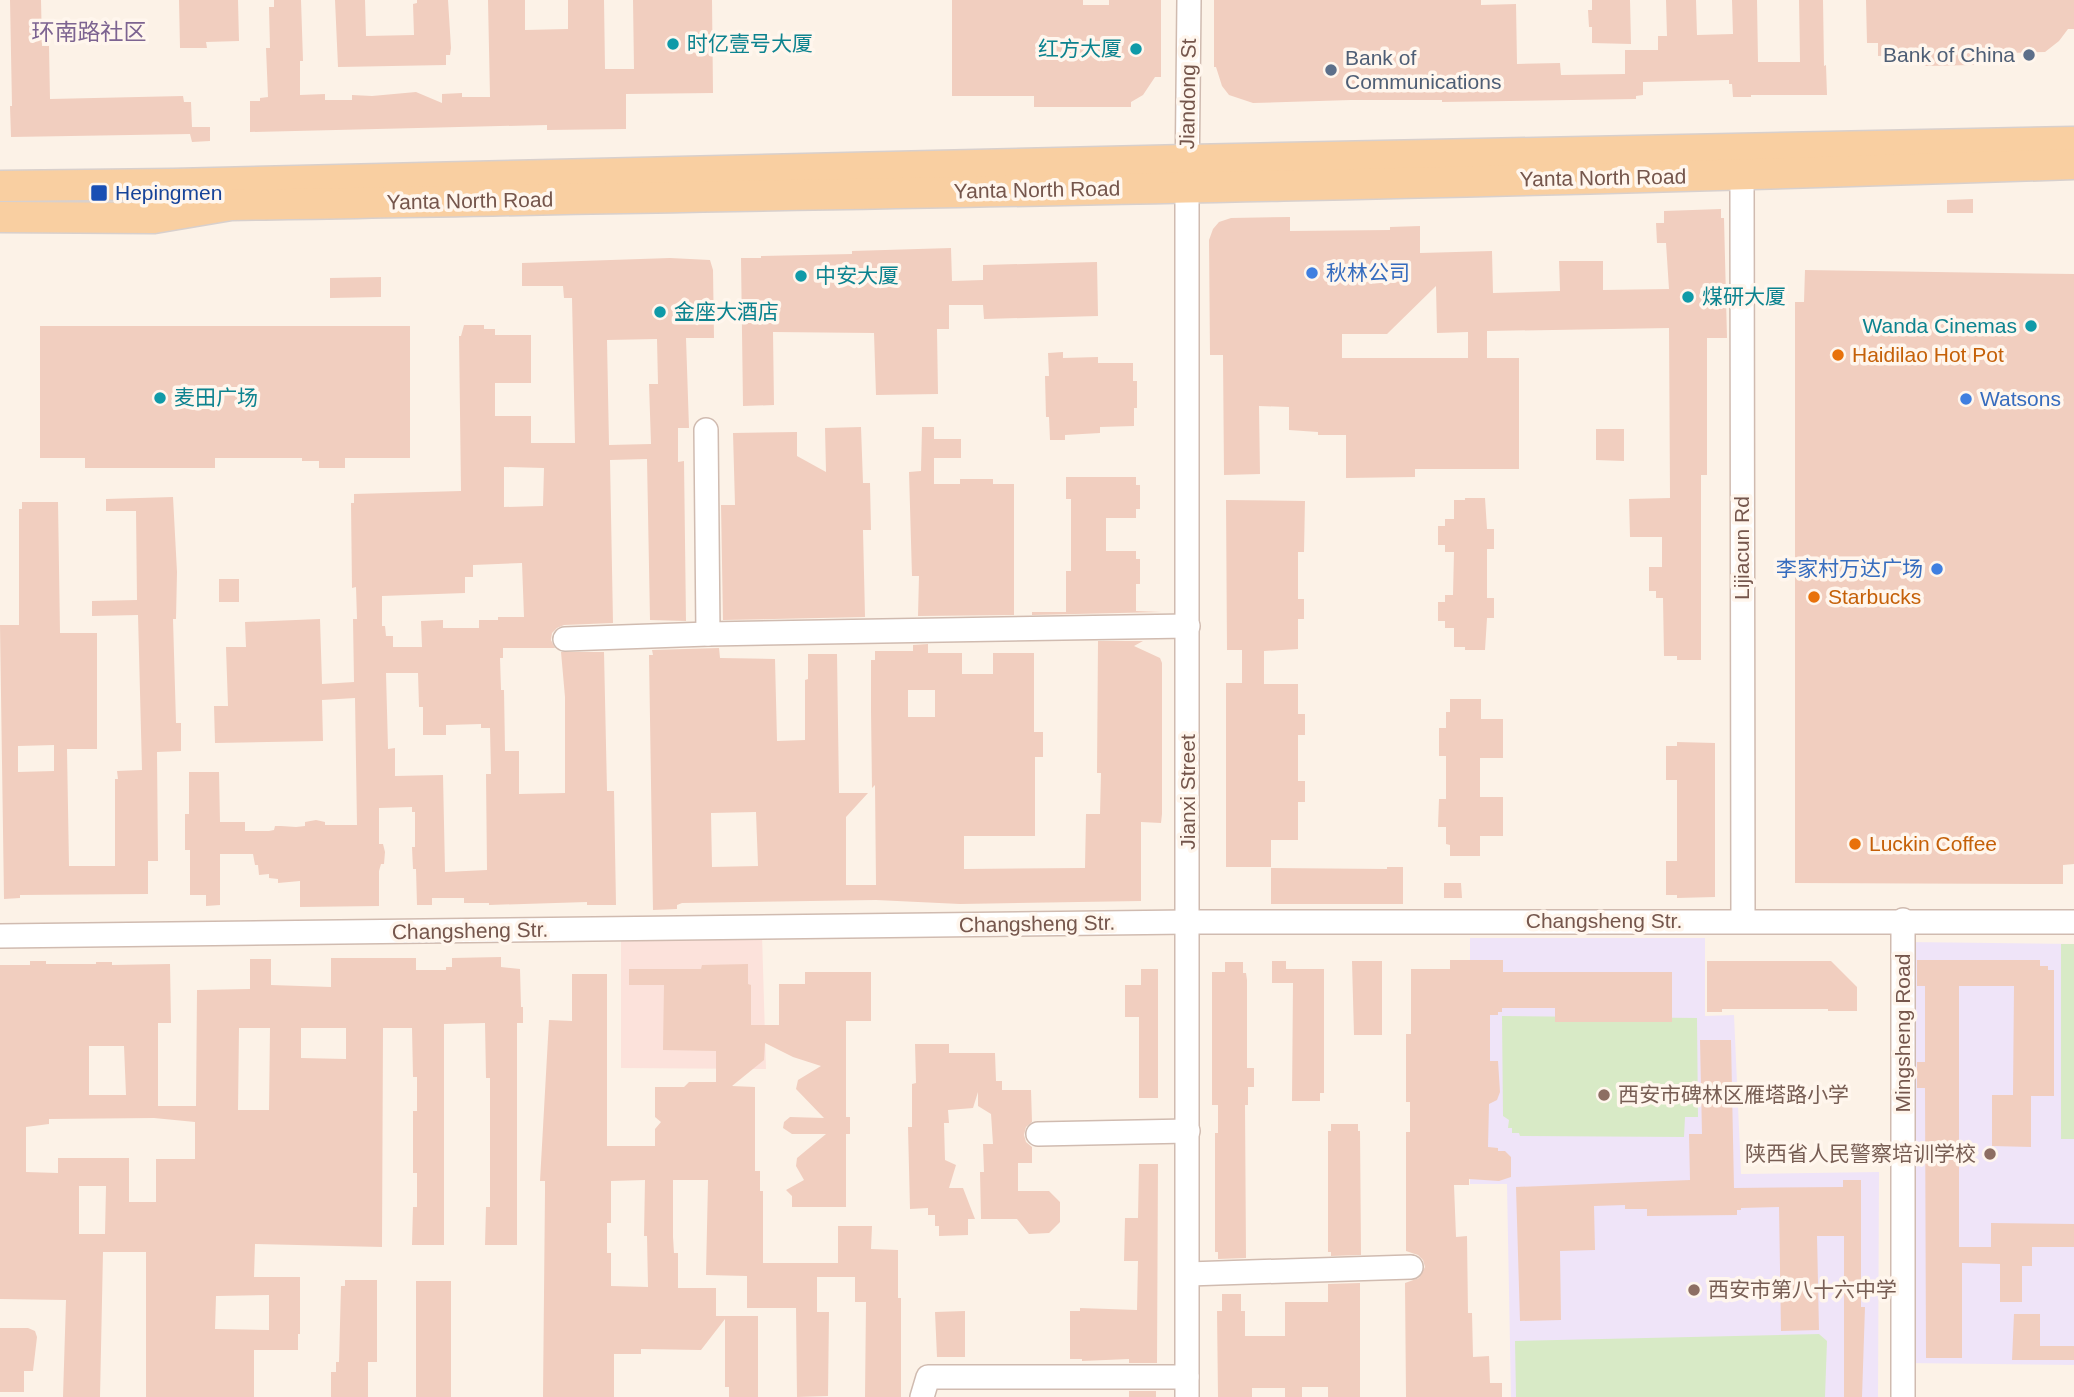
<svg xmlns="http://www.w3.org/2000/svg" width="2074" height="1397" viewBox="0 0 2074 1397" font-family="Arial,'Noto Sans SC',sans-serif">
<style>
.commercial{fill:#fce2db}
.education{fill:#efe4f8}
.green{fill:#d8eac6}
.building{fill:#f1cebf;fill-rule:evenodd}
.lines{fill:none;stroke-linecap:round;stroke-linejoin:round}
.minor-casing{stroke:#d0bbb0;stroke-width:26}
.major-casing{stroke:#d8d0cd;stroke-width:33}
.minor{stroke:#fff;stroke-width:23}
.major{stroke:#f9cfa1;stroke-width:30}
.culture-dot{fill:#0f9aa8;stroke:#fff6ed;stroke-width:2.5}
.service-dot{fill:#5c6f8a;stroke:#fff6ed;stroke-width:2.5}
.transit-dot{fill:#1a4fb4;stroke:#fff6ed;stroke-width:2.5}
.shop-dot{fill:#3f7fe0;stroke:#fff6ed;stroke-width:2.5}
.food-dot{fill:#e8710a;stroke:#fff6ed;stroke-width:2.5}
.education-dot{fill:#8d6e63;stroke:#fff6ed;stroke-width:2.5}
.labels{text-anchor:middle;stroke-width:7;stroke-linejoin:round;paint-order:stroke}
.culture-label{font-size:21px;fill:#0d838f;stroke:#fff6ed;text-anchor:start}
.service-label{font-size:21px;fill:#4e5e75;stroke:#fff6ed;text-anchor:end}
.street-label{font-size:21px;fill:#75564c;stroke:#fff6ed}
.transit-label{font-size:21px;fill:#164399;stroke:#fff6ed;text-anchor:start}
.shop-label{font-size:21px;fill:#366cbe;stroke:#fff6ed;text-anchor:start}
.food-label{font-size:21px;fill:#c56008;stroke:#fff6ed;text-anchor:start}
.education-label{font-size:21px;fill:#785e54;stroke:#fff6ed;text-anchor:start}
.neighbourhood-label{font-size:23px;fill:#7d6491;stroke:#fff6ed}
</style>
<rect width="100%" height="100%" fill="#fcf2e7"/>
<polygon class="commercial" points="762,935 766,1069 621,1068 621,937"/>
<g class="education">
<polygon points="1470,938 1705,938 1705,1016 1734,1015 1741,1174 1879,1172 1878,1397 1511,1397 1507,1184 1470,1184"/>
<polygon points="1907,942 2074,944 2074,1365 1906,1363"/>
</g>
<g class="green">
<rect x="2061" y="944" width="13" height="195"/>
<polygon points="1502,1016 1697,1018 1698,1117 1685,1117 1684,1137 1520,1136 1519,1133 1512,1133 1512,1128 1508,1128 1509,1120 1503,1116"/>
<polygon points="1819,1334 1827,1341 1825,1397 1516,1397 1515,1341"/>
</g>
<g class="building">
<polygon points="10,0 41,0 42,46 49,46 50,99 183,96 184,102 191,102 192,127 210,127 210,141 192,142 190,134 11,137 10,106 12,106"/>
<polygon points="179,0 238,0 239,41 206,42 207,48 180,48"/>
<polygon points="274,0 301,0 303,61 300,61 300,95 325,94 325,100 352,100 352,95 372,96 416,92 442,103 442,94 462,93 462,97 490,97 488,0 525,0 525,30 568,29 568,0 604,0 605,69 634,69 633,0 712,0 713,93 626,94 626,129 547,130 547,125 250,132 250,101 260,101 260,98 268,97 266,48 270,48 269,7 274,7"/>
<polygon points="335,0 365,0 366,36 414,35 413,4 417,3 417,0 448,0 451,48 450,55 446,55 446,65 338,67"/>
<polygon points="952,0 1083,0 1083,5 1109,5 1109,0 1161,0 1161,77 1155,77 1143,95 1131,102 1131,107 1034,107 1034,96 952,96"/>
<polygon points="1214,0 1481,0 1481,5 1516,4 1517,64 1560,63 1561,75 1625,74 1625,50 1658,50 1658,36 1667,36 1666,0 1696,0 1697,35 1733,34 1732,0 1757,0 1758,62 1800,62 1799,0 1823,0 1824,66 1826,65 1827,95 1751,95 1751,97 1733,97 1732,84 1729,84 1729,80 1643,82 1643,95 1636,96 1636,99 1442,102 1442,100 1351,100 1253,103 1229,95 1222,86 1216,67 1214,67"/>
<polygon points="1592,0 1630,0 1631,44 1592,43 1592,27 1589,27 1588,10 1592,10"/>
<polygon points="1866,0 2074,0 2074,29 2068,29 2059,41 2045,52 2009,53 1974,65 1926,66 1910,55 1878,56 1878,43 1867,43"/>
<polygon points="1973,199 1973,213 1947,213 1947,200"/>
<path d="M1721,209V218H1724L1727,338H1707V475H1701V660H1677V656H1664L1663,598H1656V591H1649V567H1662V537H1630L1629,499L1670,498L1669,328L1487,331V358H1519V469H1415V477L1346,478V435H1318V432L1289,430V407L1259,406L1260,474L1224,475L1223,355H1210L1209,240L1213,229L1219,222L1231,218L1290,217V231L1390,230V227L1420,226V253L1492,251L1493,293L1560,291L1559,261H1603V290L1669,289L1666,243H1657L1656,223H1664V211ZM1436,286L1437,333L1468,332V358H1342V334H1387Z"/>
<polygon points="951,248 952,281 983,280 983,265 1097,262 1098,316 984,319 983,305 949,305 949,329 937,329 938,394 876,395 874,333 773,332 774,405 743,406 741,258 761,258 761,256 852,254 852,251"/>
<path d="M670,258L710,260L713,270L714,338H686L689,428H678V462L684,461L686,621L650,620L647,459L610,460L613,623L564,625L557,628L552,633L551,640L555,648H503V658H500L501,690H504L505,751H519V794L565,793V697L561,652H604L607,791H614L616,905H587V902L489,905V903H464V898H432V905H417L416,869H413L412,847H415V812H412V807L379,808V844H383L385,852L384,864H381L379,871V906L300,907V881L278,883V879L269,878V874L259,875L258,865H255L253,854H220V905L206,906V895H190V850H185V814H189V772H219L220,822H245V831H269L274,830L275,826H281L296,827L305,826V822L316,820L325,822V825H357L355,698L322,700L323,741L215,743L214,706H228L226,647H246L245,622L320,619L322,684L354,682L353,619H357L356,587L352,588L351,503H354V494L461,491L459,336H461L464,325H484V329H495V335H531V383H495V416H531V443H575L572,298H564L563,286H522V263ZM657,339L658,384H649L651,444L609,445L607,340ZM504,467L544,468L543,506L504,507ZM522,563L524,617H498V620H479V628H443V620L421,621L422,647H393V636H386L385,626H382V596L465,593V577H473V565ZM386,673H418L419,707H423V735H446V725L481,724V728H490L491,774H486L487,870L445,872L443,775L395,776V748L388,749Z"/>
<polygon points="1805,270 2074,274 2074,864 2063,865 2063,884 1795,883 1795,302 1804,302"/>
<polygon points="381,277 381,297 330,298 330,278"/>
<polygon points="40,326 410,326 410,458 345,458 345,468 319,468 319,461 302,461 302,458 215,458 215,468 85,468 85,458 40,458"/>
<polygon points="1063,352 1063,358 1098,357 1098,363 1133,363 1133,381 1137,381 1137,408 1134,408 1134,426 1100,427 1100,433 1065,435 1065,440 1050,440 1049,417 1046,417 1045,376 1049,376 1048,353"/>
<polygon points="861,427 863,483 870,483 871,530 863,530 865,617 723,620 721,505 735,505 733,433 797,432 797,456 826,472 825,428"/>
<polygon points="922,427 934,427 934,439 961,439 961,458 934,458 934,484 960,484 960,479 993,479 993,484 1014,484 1014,615 918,616 919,576 912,576 909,472 921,471"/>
<polygon points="1596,429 1624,429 1624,461 1596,460"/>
<polygon points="1066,477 1136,477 1136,485 1140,485 1140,509 1136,509 1136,518 1106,518 1106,551 1136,551 1136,559 1140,559 1140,584 1136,584 1136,611 1162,612 1032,615 1032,612 1066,612 1066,571 1071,571 1071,499 1066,499"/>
<path d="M173,497L177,572L176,619H173L176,723H181V751L157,752L158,861H148V894L20,895V898L4,899L0,625H19V509H22V502H58L60,633H97V749H67L69,866H115V779H118L117,771L142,770L138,615L92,616V601L137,600L136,511H106V499ZM54,745V771L18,772V746Z"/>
<polygon points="1465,498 1485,498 1487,529 1494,529 1494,549 1487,549 1487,598 1494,598 1494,618 1487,618 1485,650 1465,650 1465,647 1454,647 1454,628 1445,628 1445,621 1438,621 1438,602 1445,602 1445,595 1453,595 1454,552 1445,552 1445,545 1438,545 1438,526 1445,526 1445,519 1454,519 1454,500 1465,500"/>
<polygon points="1226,500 1305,501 1304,552 1298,552 1298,599 1304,599 1304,619 1298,619 1298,649 1264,651 1264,684 1298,684 1298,714 1305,714 1305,735 1298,735 1298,781 1305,781 1305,802 1298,802 1298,840 1271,840 1271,867 1226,867 1226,683 1242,683 1242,650 1227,650"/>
<rect x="219" y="579" width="20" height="23"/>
<path d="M1098,641H1143L1134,646L1160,658L1162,663V814L1161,823L1141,822V901L960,904L876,900L682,903L677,905V909L653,910L649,655H653L652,650L719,648L720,658L775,659L777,741L805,740V680L808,679V654H837L839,793H868L846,817V885H876L875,785L872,788L871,711V660H875V651H913V645L928,644V653H962V674H993V653H1034V732H1043V757H1035V836H964V869L1085,868L1086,814H1100L1101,773H1097ZM908,690H935V717H908ZM756,812L758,866L712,867L711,813Z"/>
<polygon points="1450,699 1481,699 1481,719 1503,719 1503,758 1480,758 1480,797 1503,797 1503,836 1480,836 1480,856 1450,856 1450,845 1446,844 1446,827 1438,827 1439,799 1446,799 1446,756 1439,756 1439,728 1446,728 1446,712 1450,712"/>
<polygon points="1677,742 1715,743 1715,897 1677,898 1677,895 1666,895 1666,861 1677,861 1677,780 1666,780 1666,746 1677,746"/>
<polygon points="1387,867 1403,867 1403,904 1271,904 1271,868 1387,869"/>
<polygon points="1444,883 1461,883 1462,898 1444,898"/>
<path d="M501,957V967L520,969L521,1007H523V1023H517V1245H485L486,1207H490V1078H486L485,1023L444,1024V1245H412L413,1207H417V1173H413V1111H417V1077H413L412,1028H383L382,1247L255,1244L254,1277H300V1334H298V1350H254V1397H146V1252H103L100,1397H63L66,1300L0,1299V965H30V961H46V964H96V962H112V965L170,964L171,1023H158V1106H196L197,990L250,989V959H271V985L331,987V958H416V970H446V967H452V958ZM239,1028H270L269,1110H238ZM301,1028H346V1059L301,1058ZM89,1046H124L126,1095H89ZM154,1118L195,1122V1159H156V1202H129V1158H58V1173L26,1172V1127L49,1124V1119ZM79,1186H106L105,1234H79ZM269,1295V1330L215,1329L216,1296Z"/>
<polygon points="1450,960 1503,960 1503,972 1672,972 1672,1022 1555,1022 1555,1008 1502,1008 1502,1012 1498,1012 1498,1015 1490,1015 1490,1061 1498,1061 1500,1092 1497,1100 1489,1104 1488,1147 1498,1148 1498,1151 1505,1151 1511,1157 1511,1177 1499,1181 1469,1179 1469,1185 1454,1185 1456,1237 1467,1236 1468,1313 1472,1313 1473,1357 1489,1356 1490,1383 1502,1383 1502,1397 1406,1397 1405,1283 1419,1278 1425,1267 1423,1260 1418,1255 1406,1251 1406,1132 1410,1132 1410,1102 1406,1102 1406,1034 1411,1034 1411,969 1450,969"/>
<polygon points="1917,960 2040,960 2040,966 2048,966 2048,970 2054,970 2054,1096 2031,1096 2031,1147 1992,1146 1992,1095 2013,1095 2014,986 1959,986 1959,1247 1991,1247 1991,1223 2074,1224 2074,1247 2032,1247 2032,1266 2022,1266 2022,1302 2000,1302 2000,1264 1962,1263 1962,1358 1926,1358 1925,1088 1917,1088 1917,1062 1925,1062 1925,986 1917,986"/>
<polygon points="1272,961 1286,961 1286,969 1324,969 1324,1093 1320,1093 1320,1101 1292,1101 1293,983 1272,983"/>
<polygon points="1352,961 1382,961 1382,1035 1354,1035"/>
<polygon points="1707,961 1831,961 1857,987 1857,1011 1828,1011 1828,1009 1722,1009 1722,1012 1707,1012"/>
<polygon points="1225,962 1243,962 1243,973 1246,973 1247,980 1247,1068 1254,1068 1254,1087 1248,1087 1248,1105 1245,1105 1246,1258 1218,1259 1218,1252 1215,1252 1215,1133 1218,1133 1218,1105 1212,1105 1212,972 1225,972"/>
<path d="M748,964V984L751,985V1025H779V984H805V972H871V1021H846V1117H850V1134H846V1207H792V1196L786,1190L804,1180L796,1166L797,1158L826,1134H792L783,1128L784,1122L790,1117L824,1118L796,1089L798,1080L821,1066L793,1057L765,1043L764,1060L732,1086L755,1087V1171H760V1191H763V1263H838V1226H872L871,1249L898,1250V1298H901V1397H865L866,1302H855V1277H817V1312H829L828,1396L797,1397L796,1308H747V1276L706,1275L708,1180H673V1237L674,1253H678V1288H716V1316H758V1397H729V1387H725V1319L701,1350L641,1349V1354H614V1397H543L545,1191V1181H540L549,1020L572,1021V974H607V1146H655V1129L661,1122L655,1117V1087H684L689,1082H716V1051L663,1050L664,985H629V969H701L702,965ZM645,1180L644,1236H647L648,1287L611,1286V1253H607V1223H611V1181Z"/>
<polygon points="1141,969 1158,969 1158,1098 1139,1098 1139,1017 1125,1017 1125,985 1141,985"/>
<polygon points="1700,1040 1731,1040 1734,1188 1843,1187 1843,1180 1861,1180 1861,1307 1865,1307 1862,1397 1844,1397 1844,1236 1817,1236 1819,1330 1781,1331 1779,1207 1741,1208 1741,1210 1737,1210 1737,1215 1647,1216 1647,1209 1625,1209 1625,1205 1594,1206 1595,1250 1560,1251 1561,1320 1520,1321 1516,1187 1690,1180 1689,1134 1702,1134"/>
<polygon points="915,1044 949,1044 949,1053 995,1053 996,1081 1002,1081 1002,1090 1031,1090 1032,1122 1026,1127 1024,1135 1026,1142 1032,1147 1032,1163 1018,1163 1018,1191 1049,1191 1060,1202 1060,1222 1049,1233 1029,1234 1017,1219 981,1219 980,1172 984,1172 983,1144 993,1144 991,1114 978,1106 978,1092 973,1108 948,1110 949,1123 944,1123 945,1160 956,1165 949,1188 963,1188 975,1219 968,1219 968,1235 939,1236 939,1226 935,1226 935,1215 928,1215 928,1208 910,1209 908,1127 912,1127 912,1084 916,1083"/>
<polygon points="1331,1124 1358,1124 1358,1131 1360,1131 1361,1255 1331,1256 1331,1252 1328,1252 1328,1131 1331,1131"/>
<polygon points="1139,1164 1158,1164 1157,1363 1129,1363 1129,1359 1082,1361 1082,1359 1070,1359 1070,1311 1080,1311 1080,1308 1137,1310 1138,1261 1124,1261 1125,1218 1138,1218"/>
<polygon points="345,1280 377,1280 377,1362 368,1362 368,1397 331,1397 331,1372 336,1372 336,1362 339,1362 341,1286 345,1286"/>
<rect x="416" y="1281" width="35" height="116"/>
<polygon points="1360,1283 1360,1397 1328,1397 1328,1387 1302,1387 1302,1397 1285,1397 1285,1388 1252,1388 1252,1397 1218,1397 1217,1311 1222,1311 1222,1294 1241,1294 1241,1311 1245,1311 1245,1336 1285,1336 1285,1302 1328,1302 1328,1284"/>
<polygon points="965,1311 965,1357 937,1357 935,1312"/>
<polygon points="2014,1314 2040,1314 2040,1346 2074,1346 2074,1360 2012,1360"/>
<polygon points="0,1328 28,1328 35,1331 37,1337 33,1371 24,1371 24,1392 0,1392"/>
<rect x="1129" y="1391" width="27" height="6"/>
</g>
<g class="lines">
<g class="minor-casing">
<g id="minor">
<polyline points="1742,175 1743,921"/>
<polyline points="706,430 708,634"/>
<polyline points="565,639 708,634 1188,626"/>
<polyline points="1903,920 1903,1397"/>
<polyline points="0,936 1188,922 2074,922"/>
<polyline points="1038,1134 1188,1131"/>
<polyline points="1188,1274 1411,1267"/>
<polyline points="922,1397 928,1377 1187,1377"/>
<polyline points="1187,1397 1187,188 1189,0"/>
</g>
</g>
<g class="major-casing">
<g id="major">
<polyline points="0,186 173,184 1187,160 2074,142"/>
<path d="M0,217L154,218L231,205C846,194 1460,185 2074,164"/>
</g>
</g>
<use href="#minor" class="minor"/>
<use href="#major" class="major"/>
</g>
<g class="culture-dot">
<circle cx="673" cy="44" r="7"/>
<circle cx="1136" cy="49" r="7"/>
<circle cx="801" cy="276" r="7"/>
<circle cx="1688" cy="297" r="7"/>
<circle cx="660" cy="312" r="7"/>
<circle cx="2031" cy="326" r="7"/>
<circle cx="160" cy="398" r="7"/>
</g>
<g class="service-dot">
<circle cx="2029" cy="55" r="7"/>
<circle cx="1331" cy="70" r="7"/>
</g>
<rect class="transit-dot" x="90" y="184" width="18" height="18" rx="3.5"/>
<g class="shop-dot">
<circle cx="1312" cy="273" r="7"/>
<circle cx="1966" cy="399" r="7"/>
<circle cx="1937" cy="569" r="7"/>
</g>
<g class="food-dot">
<circle cx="1838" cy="355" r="7"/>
<circle cx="1814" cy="597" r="7"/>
<circle cx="1855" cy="844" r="7"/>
</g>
<g class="education-dot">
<circle cx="1604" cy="1095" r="7"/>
<circle cx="1990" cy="1154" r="7"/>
<circle cx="1694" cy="1290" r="7"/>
</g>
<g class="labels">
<g class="culture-label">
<text x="687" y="51">时亿壹号大厦</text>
<text x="1122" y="56" text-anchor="end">红方大厦</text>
<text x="815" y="283">中安大厦</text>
<text x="1702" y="304">煤研大厦</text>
<text x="674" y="319">金座大酒店</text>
<text x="2017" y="333" text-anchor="end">Wanda Cinemas</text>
<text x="174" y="405">麦田广场</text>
</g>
<g class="service-label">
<text x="2015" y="62">Bank of China</text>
<text x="1345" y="65" text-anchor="start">Bank of<tspan x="1345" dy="24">Communications</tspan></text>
</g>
<g class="street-label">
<text transform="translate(1188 94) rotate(-89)" y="7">Jiandong St</text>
<text transform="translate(1603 178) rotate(-1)" y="7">Yanta North Road</text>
<text transform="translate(1037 190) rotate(-1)" y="7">Yanta North Road</text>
<text transform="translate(470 201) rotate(-1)" y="7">Yanta North Road</text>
<text transform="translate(1742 548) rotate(-90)" y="7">Lijiacun Rd</text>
<text transform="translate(1188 792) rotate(-90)" y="7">Jianxi Street</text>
<text x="1604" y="928">Changsheng Str.</text>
<text transform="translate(1037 924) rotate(-1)" y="7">Changsheng Str.</text>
<text transform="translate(470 931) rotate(-1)" y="7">Changsheng Str.</text>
<text transform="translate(1903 1033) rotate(-90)" y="7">Mingsheng Road</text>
</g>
<g class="transit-label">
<text x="115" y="200">Hepingmen</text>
</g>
<g class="shop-label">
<text x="1326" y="280">秋林公司</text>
<text x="1980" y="406">Watsons</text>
<text x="1923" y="576" text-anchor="end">李家村万达广场</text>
</g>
<g class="food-label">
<text x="1852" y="362">Haidilao Hot Pot</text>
<text x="1828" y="604">Starbucks</text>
<text x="1869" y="851">Luckin Coffee</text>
</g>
<g class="education-label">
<text x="1618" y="1102">西安市碑林区雁塔路小学</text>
<text x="1976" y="1161" text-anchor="end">陕西省人民警察培训学校</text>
<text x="1708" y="1297">西安市第八十六中学</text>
</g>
<g class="neighbourhood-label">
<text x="89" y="40">环南路社区</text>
</g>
</g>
</svg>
